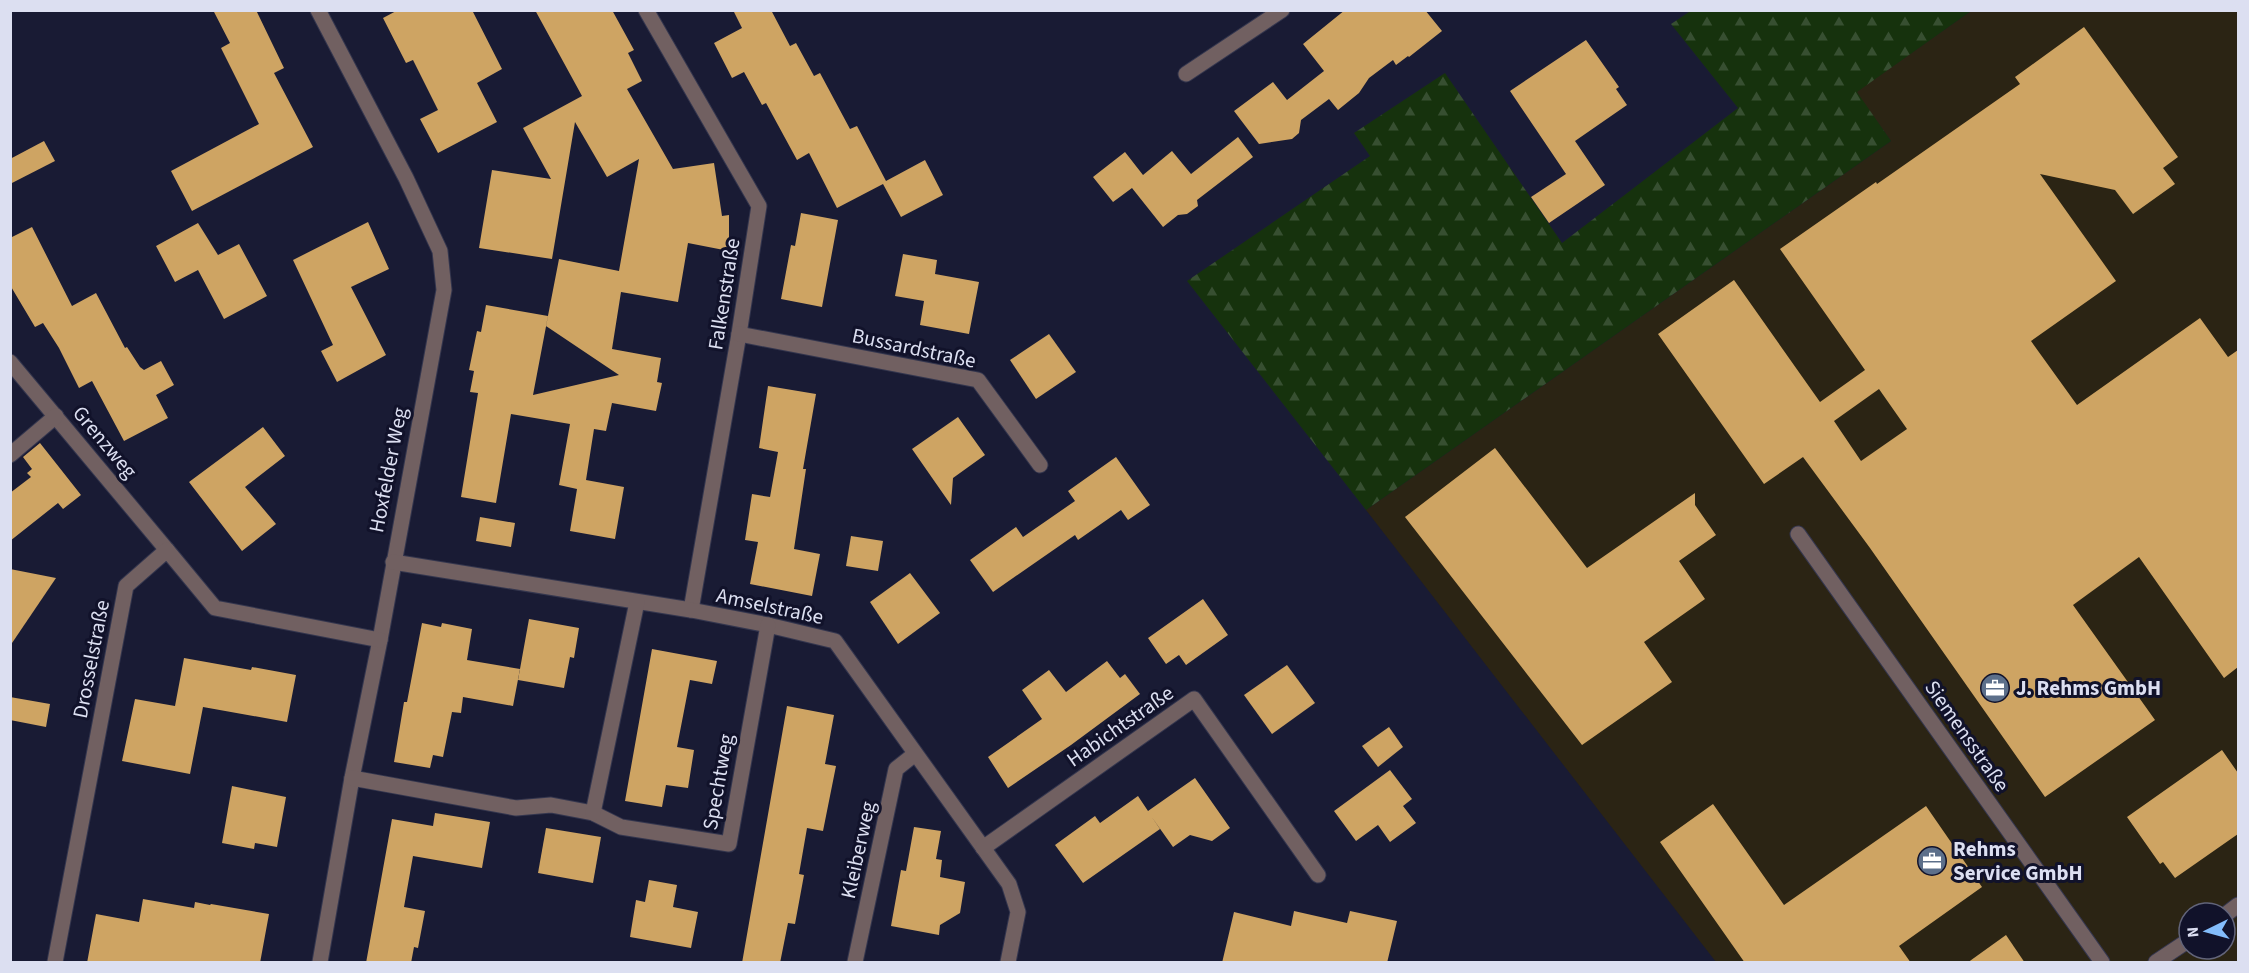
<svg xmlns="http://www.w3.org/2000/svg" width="2249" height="973" viewBox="0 0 2249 973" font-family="'Source Sans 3',sans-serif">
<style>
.commercial{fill:#2b2414;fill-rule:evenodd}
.forest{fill:url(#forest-firs)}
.building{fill:#cea463;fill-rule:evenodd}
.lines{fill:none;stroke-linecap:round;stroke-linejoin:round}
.minor-casing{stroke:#34364e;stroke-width:17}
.minor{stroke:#716061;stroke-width:15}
.labels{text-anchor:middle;stroke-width:6;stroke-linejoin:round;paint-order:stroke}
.street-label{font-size:21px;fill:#dcdff1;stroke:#11122a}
.poi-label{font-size:21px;font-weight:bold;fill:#dcdff1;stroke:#11122a;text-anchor:start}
</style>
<defs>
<pattern id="forest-firs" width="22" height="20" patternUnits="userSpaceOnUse" patternTransform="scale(1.5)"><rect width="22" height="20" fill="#16320d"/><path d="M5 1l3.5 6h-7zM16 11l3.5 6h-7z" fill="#374f31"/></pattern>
</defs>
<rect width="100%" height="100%" fill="#191b34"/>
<path class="commercial" d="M1971,11H2238V962H1716L1366,510L1891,141L1856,92ZM2189,913H2225V949H2189Z"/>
<polygon class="forest" points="1692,10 1971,11 1857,92 1891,141 1366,510 1187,281 1370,156 1354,133 1445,73 1562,243 1738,108 1671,24"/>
<g class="building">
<polygon points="213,10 256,10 284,68 274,73 313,147 192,211 171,171 259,124 221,48 230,43"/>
<polygon points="398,10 472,10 502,69 477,83 497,122 438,153 420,119 438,110 413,60 406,63 383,18"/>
<polygon points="535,10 612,10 634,50 628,53 642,81 627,89 673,169 714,163 722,216 729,215 729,251 688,243 678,302 621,292 612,349 661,358 657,382 662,383 656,411 612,403 606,431 594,429 586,480 624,487 615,539 570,531 577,489 559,485 570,424 511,414 496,503 461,497 478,393 470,392 474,371 469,370 477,331 481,332 486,305 548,316 533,395 619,375 546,326 559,259 619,271 639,159 607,177 575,122 552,259 479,248 492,170 551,179 523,128 582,96"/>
<polygon points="733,10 771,10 790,46 796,43 814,76 820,73 850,129 857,126 886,181 925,160 943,195 901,217 883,184 837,208 809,153 797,160 766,103 762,105 744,72 732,78 714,43 742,28"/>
<polygon points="1345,10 1425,10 1442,31 1409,57 1408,56 1396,65 1393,60 1369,78 1359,93 1338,110 1329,99 1301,120 1299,133 1292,139 1259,144 1234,111 1273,82 1287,100 1324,71 1303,44"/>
<path d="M2084,27L2178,157L2163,168L2175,184L2133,214L2115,190L2040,174L2116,281L2031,341L2077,405L2200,318L2228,357L2238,350V667L2224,678L2139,557L2073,605L2155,720L2045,797L1870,548L1803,457L1764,484L1658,334L1734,280L1820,402L1865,370L1780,249L1876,182L1877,184L2020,84L2015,77ZM1879,389L1907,429L1861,461L1834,421Z"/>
<polygon points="1586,40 1619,87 1616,89 1627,105 1575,141 1605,185 1549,223 1531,197 1566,174 1510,91"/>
<polygon points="1238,137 1253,157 1197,200 1198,206 1187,214 1178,215 1163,227 1132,188 1113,202 1093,177 1125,152 1143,175 1172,151 1191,174"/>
<polygon points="44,141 55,161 10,184 10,159"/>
<polygon points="801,213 838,220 822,307 781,299 791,245 795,246"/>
<polygon points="368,222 389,269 351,287 386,355 337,382 321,351 333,345 293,260"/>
<polygon points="198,223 218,255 239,244 267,296 224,319 198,270 175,282 156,246"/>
<polygon points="32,227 72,306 96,293 125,348 127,347 140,367 144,370 161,361 174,385 156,395 168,418 124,441 92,381 79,388 59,348 43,323 35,327 10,285 10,238"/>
<polygon points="903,254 937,260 935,274 979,282 969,334 920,325 924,301 895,296"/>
<polygon points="1049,334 1076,372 1036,399 1010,360"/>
<polygon points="768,386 816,394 803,469 806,469 794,549 820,554 812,596 750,584 758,542 745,540 752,494 770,497 778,452 759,448"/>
<polygon points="958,417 985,455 953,478 951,505 912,449"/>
<polygon points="263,427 285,456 245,487 276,524 242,551 189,482"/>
<polygon points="40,443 81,495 63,509 58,503 10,541 10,493 31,477 27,473 32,469 23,457"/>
<polygon points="1495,448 1587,568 1695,493 1695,505 1716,535 1679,561 1705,599 1644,642 1672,682 1582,745 1405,517"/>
<polygon points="1116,457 1150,505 1128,520 1121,510 1078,540 1075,535 993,592 970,560 1016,527 1023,537 1075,501 1068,491"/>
<polygon points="480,517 515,523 511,547 476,541"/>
<polygon points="851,536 883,541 878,571 846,566"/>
<polygon points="10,569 56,578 10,646"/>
<polygon points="910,573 940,613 898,644 870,602"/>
<polygon points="1203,599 1228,635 1186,665 1179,655 1166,664 1148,638"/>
<polygon points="529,619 579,628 574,658 570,657 564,688 518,680"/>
<polygon points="422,623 441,627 442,623 472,629 467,660 520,669 513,706 463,697 461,713 452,712 443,757 433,755 430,768 394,762 404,702 407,702"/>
<polygon points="652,649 717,661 712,684 690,680 677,747 694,750 688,788 666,785 662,807 625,801"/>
<polygon points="184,658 251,670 252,667 296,675 287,722 203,707 190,774 122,761 135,699 175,706"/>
<polygon points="1107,661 1120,678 1125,674 1140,694 1071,745 1008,788 988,757 1042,719 1022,690 1049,670 1066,692"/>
<polygon points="1287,665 1315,703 1272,734 1244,695"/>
<polygon points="10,697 50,704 46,727 10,720"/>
<polygon points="787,706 834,715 825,764 836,766 823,831 807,828 799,874 804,875 795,924 788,923 780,963 742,963"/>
<polygon points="1389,727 1403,747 1378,767 1362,746"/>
<polygon points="2222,750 2238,773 2238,834 2175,878 2163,862 2160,864 2127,817"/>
<polygon points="1390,770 1412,799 1403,806 1416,823 1390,842 1378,825 1356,841 1334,811"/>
<polygon points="1195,778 1230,828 1212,841 1190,835 1173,847 1151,816 1160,829 1083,883 1055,845 1095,816 1100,823 1138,796 1148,811"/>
<polygon points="232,786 286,797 277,847 255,843 254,849 222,843"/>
<polygon points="1713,804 1784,905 1926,806 1982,887 1899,946 1911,963 1745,963 1660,842"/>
<polygon points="435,813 490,822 482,868 413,856 404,907 425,911 418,948 414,947 411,963 366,963 392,819 433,826"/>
<polygon points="914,827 941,831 936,859 942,860 940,877 965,882 960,913 940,925 939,935 891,926 901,870 906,871"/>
<polygon points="546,828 601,837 593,883 538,873"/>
<polygon points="649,880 677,885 673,907 698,912 691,948 630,937 636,900 645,902"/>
<polygon points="143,899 194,908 195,902 210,905 211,904 269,914 260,963 87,963 96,914 139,922"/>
<polygon points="1294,911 1347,923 1350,911 1397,921 1387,963 1222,963 1234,912 1291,926"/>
<polygon points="2006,935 2025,963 1967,963"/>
</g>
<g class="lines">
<g class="minor-casing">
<g id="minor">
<polyline points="318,10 406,178 440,251 444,290 380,640 352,778 320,962"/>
<polyline points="646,10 759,206 739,334 691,610"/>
<polyline points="1186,74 1282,10"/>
<polyline points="739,334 978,380 1040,465"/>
<polyline points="10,362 167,550"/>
<polyline points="10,455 56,416"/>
<polyline points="1798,534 2102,962"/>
<polyline points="393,562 691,610 768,625 835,641 1009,884 1018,912 1008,962"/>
<polyline points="352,778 516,808 551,805 593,813 621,827 729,844 768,625"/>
<polyline points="593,813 637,602"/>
<polyline points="983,848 1194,699 1318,875"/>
<polyline points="2225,915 2238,905"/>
<polyline points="55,962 126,586 167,550 215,608 380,640"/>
<polyline points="855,962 896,769 915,754"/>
<polyline points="2156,962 2189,940"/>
</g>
</g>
<use href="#minor" class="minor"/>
</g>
<defs>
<g id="office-disc" transform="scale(1.5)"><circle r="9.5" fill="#5c6f8a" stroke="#11122a"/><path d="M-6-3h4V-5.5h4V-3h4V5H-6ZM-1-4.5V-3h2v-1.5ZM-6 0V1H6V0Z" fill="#fff"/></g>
</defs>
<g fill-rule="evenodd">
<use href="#office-disc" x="1995" y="688"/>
<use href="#office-disc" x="1932" y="861"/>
</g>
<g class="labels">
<g class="street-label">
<text transform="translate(724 294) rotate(-81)" y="7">Falkenstraße</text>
<text transform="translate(914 348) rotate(12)" y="7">Bussardstraße</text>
<text transform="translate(105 442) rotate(50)" y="7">Grenzweg</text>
<text transform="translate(388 470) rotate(-79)" y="7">Hoxfelder Weg</text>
<text transform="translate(770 606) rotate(12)" y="7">Amselstraße</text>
<text transform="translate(91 659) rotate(-79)" y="7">Drosselstraße</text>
<text transform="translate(1120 726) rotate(-35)" y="7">Habichtstraße</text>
<text transform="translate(1967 736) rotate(55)" y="7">Siemensstraße</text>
<text transform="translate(718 782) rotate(-80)" y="7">Spechtweg</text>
<text transform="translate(858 850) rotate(-78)" y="7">Kleiberweg</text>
</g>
<g class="poi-label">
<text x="2016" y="695">J. Rehms GmbH</text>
<text x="1953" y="856">Rehms<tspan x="1953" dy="24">Service GmbH</tspan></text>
</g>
</g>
<rect width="2249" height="973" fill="none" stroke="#dcdff1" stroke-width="24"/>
<g transform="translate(2207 931) rotate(265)"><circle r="28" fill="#11122a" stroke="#62647a" stroke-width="1.5"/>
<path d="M0-4.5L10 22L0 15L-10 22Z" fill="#83bcfb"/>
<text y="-9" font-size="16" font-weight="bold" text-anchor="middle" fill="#dcdff1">N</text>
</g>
</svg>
